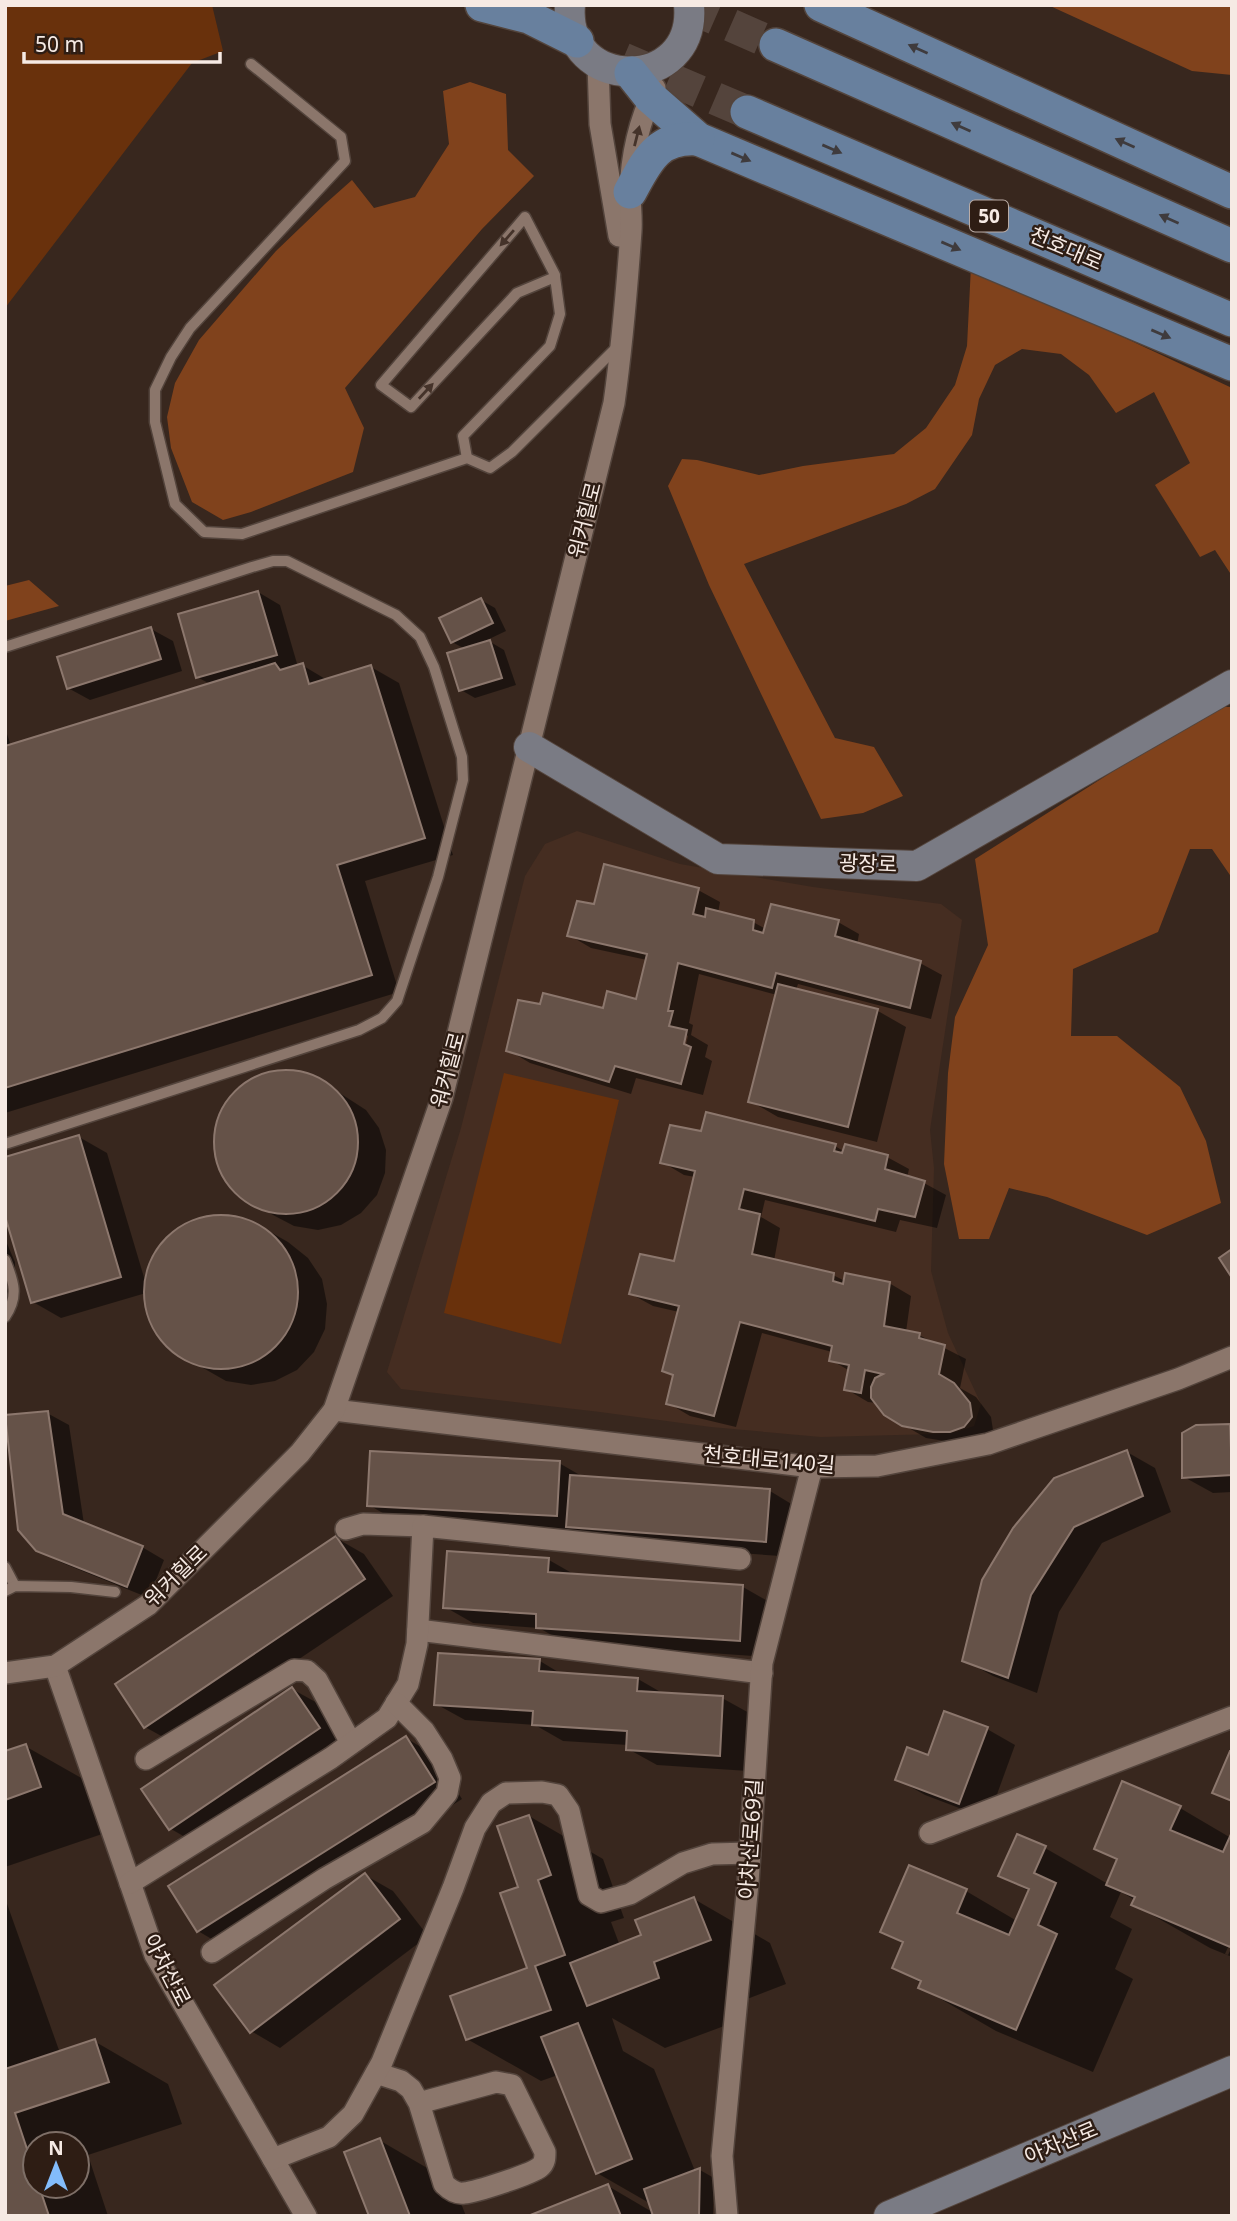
<svg xmlns="http://www.w3.org/2000/svg" width="1237" height="2221" viewBox="0 0 1237 2221" font-family="'Noto Sans','Noto Sans KR',sans-serif">
<style>
.built{fill:#452d21}
.green{fill:#69310c}
.forest{fill:#80421c}
.shadow{fill:#0007;fill-rule:evenodd}
.building{fill:#655248;stroke:#8c776d;stroke-width:2}
.lines{fill:none;stroke-linecap:round;stroke-linejoin:round}
.primary-tunnel{stroke:#54443c;stroke-width:33;stroke-dasharray:33 17;stroke-linecap:butt}
.lane-casing{stroke:#53443c;stroke-width:13}
.street-casing{stroke:#53443c;stroke-width:24}
.secondary-casing{stroke:#53443c;stroke-width:32}
.primary-casing{stroke:#53443c;stroke-width:36}
.lane{stroke:#8b766b;stroke-width:10}
.street{stroke:#8b766b;stroke-width:21}
.secondary{stroke:#7a7b84;stroke-width:30}
.primary{stroke:#68809e;stroke-width:33}
.oneway{fill:#3f3b3d}
.oneway2{fill:#45332a}
.labels{text-anchor:middle;stroke-width:5;stroke-linejoin:round;paint-order:stroke}
.shield{fill:#2e1d14;stroke:#baaca6;stroke-width:2}
.shield-label{font-size:19px;font-weight:bold;fill:#f6eae4}
.street-label{font-size:21px;fill:#f6eae4;stroke:#2e1d14}
</style>
<rect width="100%" height="100%" fill="#38271e"/>
<polygon class="built" points="577,831 680,864 813,887 941,904 962,920 930,1130 934,1168 931,1271 948,1333 981,1404 974,1426 956,1432 936,1434 821,1437 711,1427 600,1412 401,1389 387,1372 461,1128 525,876 545,844"/>
<g class="green">
<polygon points="5,5 212,5 223,51 192,63 5,308"/>
<polygon points="504,1073 619,1100 561,1344 444,1313"/>
</g>
<g class="forest">
<polygon points="1048,5 1232,5 1232,75 1192,71"/>
<polygon points="470,82 506,94 508,150 534,176 482,229 345,388 364,428 353,472 251,512 223,520 192,502 171,448 167,417 175,383 199,340 276,251 325,204 352,180 374,208 415,197 449,144 443,91"/>
<polygon points="971,266 1232,388 1232,576 1215,550 1200,557 1155,485 1190,463 1154,392 1116,413 1089,375 1061,354 1022,349 995,365 979,399 972,435 935,489 906,504 744,564 835,738 874,747 903,796 863,813 821,819 709,585 668,486 682,459 697,460 759,475 803,466 894,454 926,428 955,385 967,346"/>
<polygon points="29,580 59,606 5,621 5,586"/>
<polygon points="1221,707 1232,707 1232,878 1212,849 1190,849 1158,932 1073,969 1071,1036 1117,1036 1180,1087 1206,1141 1221,1203 1147,1235 1047,1197 1009,1188 989,1239 959,1239 944,1164 948,1073 955,1017 988,945 975,859 1123,765"/>
</g>
<g class="shadow">
<polygon points="258,592 280,605 298,667 302,665 327,680 371,667 399,683 453,855 365,881 399,992 5,1113 5,728 11,746 212,685 197,677"/>
<polygon points="481,600 495,608 506,631 487,640 504,650 516,685 475,698 461,690 465,649 452,642"/>
<polygon points="151,629 173,641 182,671 90,700 68,688"/>
<path d="M698,890L720,902L718,913L753,922L766,929L838,922L859,934L857,945L920,963L942,975L931,1019L798,984L796,990L878,1011L906,1027L877,1142L778,1117L750,1101L777,995L699,974L689,1023L693,1025L691,1035L708,1045L705,1057L712,1061L703,1095L636,1078L631,1094L530,1063L508,1050L604,1010L638,1001L647,960L591,948L569,935L595,906ZM685,1034L688,1036L684,1053L680,1052Z"/>
<polygon points="296,1072 318,1079 366,1110 379,1128 386,1150 385,1173 377,1195 361,1213 341,1225 318,1230 294,1226 273,1215 243,1198 227,1180 217,1159 216,1136 221,1114 234,1095 251,1081 273,1073"/>
<polygon points="702,1134 835,1146 845,1152 887,1157 909,1169 907,1178 924,1183 946,1195 937,1228 900,1220 896,1232 765,1200 761,1217 780,1228 774,1261 833,1275 845,1281 889,1283 911,1296 906,1332 919,1335 966,1359 960,1388 976,1397 991,1417 993,1430 986,1439 957,1443 926,1438 885,1414 877,1403 868,1402 846,1389 850,1371 831,1360 832,1352 762,1333 736,1427 690,1416 668,1403 675,1377 664,1370 679,1312 653,1306 631,1294 675,1263 695,1177 684,1175 662,1162"/>
<polygon points="79,1137 107,1153 146,1284 152,1261 165,1241 185,1225 209,1217 234,1217 258,1225 288,1242 308,1258 322,1279 327,1304 325,1329 314,1352 297,1370 275,1381 251,1385 226,1381 175,1352 158,1334 148,1311 146,1293 61,1318 33,1302"/>
<polygon points="5,1239 15,1262 15,1281 5,1304"/>
<polygon points="47,1413 69,1425 84,1524 142,1547 164,1560 149,1598 60,1562 37,1549"/>
<polygon points="1232,1426 1232,1492 1213,1493 1184,1477 1196,1427"/>
<polygon points="1127,1452 1155,1468 1171,1512 1102,1543 1059,1612 1037,1693 993,1676 964,1660"/>
<polygon points="559,1463 585,1478 770,1491 798,1508 795,1557 597,1543 577,1531 398,1522 369,1505"/>
<polygon points="336,1538 364,1554 393,1596 174,1743 145,1727"/>
<polygon points="549,1560 577,1576 743,1587 771,1603 768,1657 566,1643 539,1628 473,1623 445,1607"/>
<polygon points="540,1661 563,1675 638,1679 664,1694 722,1698 751,1714 748,1771 657,1765 628,1749 628,1745 563,1741 535,1725 465,1720 436,1704"/>
<polygon points="292,1689 321,1705 348,1745 199,1845 171,1829"/>
<polygon points="987,1729 1015,1745 988,1819 925,1795 897,1779 929,1757"/>
<polygon points="406,1738 434,1755 462,1799 227,1948 198,1931"/>
<polygon points="25,1746 99,1788 114,1830 5,1867 5,1753"/>
<polygon points="1180,1808 1231,1838 1232,1938 1225,1954 1228,1955 1232,1947 1232,1957 1210,1948 1133,1904 1135,1900 1121,1892 1110,1917 1132,1929 1115,1969 1133,1979 1093,2072 996,2031 920,1987 921,1983 894,1968 904,1944 882,1931 910,1867 966,1891 1017,1921 1030,1892 1001,1875 1045,1848 1108,1884 1118,1861 1096,1848"/>
<polygon points="529,1816 603,1859 624,1918 611,1922 620,1946 643,1936 694,1899 770,1943 786,1984 729,2006 735,2022 665,2048 612,2018 623,2051 654,2069 695,2171 700,2170 714,2178 713,2216 533,2216 608,2186 654,2213 651,2204 597,2173 558,2075 541,2081 467,2039 529,1969 521,1888"/>
<polygon points="365,1875 393,1891 428,1936 280,2048 251,2031"/>
<path d="M5,1898L60,2053L94,2041L168,2084L182,2124L88,2155L108,2216H5L8,2070L5,2069ZM35,2144H77V2186H35Z"/>
<polygon points="379,2140 453,2183 466,2216 371,2216"/>
</g>
<g class="building">
<polygon points="258,591 277,655 196,678 178,614"/>
<polygon points="481,598 493,623 451,643 439,618"/>
<polygon points="151,627 161,659 67,689 57,657"/>
<polygon points="490,640 502,678 459,691 447,653"/>
<polygon points="275,663 280,670 303,663 309,684 371,665 425,838 337,865 372,975 5,1088 5,746"/>
<polygon points="604,864 699,888 693,914 705,917 706,908 754,920 753,930 763,933 771,904 839,920 835,936 921,961 910,1008 776,973 772,988 678,963 668,1011 673,1011 669,1026 687,1030 684,1044 691,1047 681,1084 615,1066 609,1082 506,1051 518,1000 540,1004 543,993 603,1008 607,991 636,999 647,954 567,936 577,901 594,904"/>
<polygon points="778,984 878,1009 848,1127 748,1102"/>
<circle cx="286" cy="1142" r="72"/>
<polygon points="706,1112 836,1144 834,1151 842,1153 845,1144 888,1155 885,1169 925,1181 915,1217 878,1209 875,1221 744,1189 739,1209 760,1214 752,1254 834,1273 833,1281 843,1284 845,1273 890,1282 884,1326 920,1333 919,1338 945,1345 939,1374 954,1383 970,1403 972,1417 964,1427 950,1432 933,1432 902,1426 884,1415 871,1398 871,1387 875,1378 883,1374 865,1370 861,1393 844,1390 849,1365 829,1361 832,1346 740,1322 714,1416 666,1404 673,1375 662,1371 679,1306 629,1294 640,1254 674,1261 695,1171 660,1163 670,1125 701,1131"/>
<polygon points="79,1135 121,1277 31,1303 5,1216 5,1157"/>
<circle cx="221" cy="1292" r="77"/>
<polygon points="1232,1249 1232,1278 1219,1258"/>
<polygon points="48,1411 63,1514 143,1546 127,1587 36,1551 18,1530 5,1415"/>
<polygon points="1230,1424 1232,1475 1182,1478 1182,1433 1196,1425"/>
<polygon points="1127,1450 1143,1496 1074,1527 1031,1595 1008,1678 962,1661 982,1580 1013,1528 1054,1478"/>
<polygon points="370,1451 560,1461 557,1516 367,1506"/>
<polygon points="570,1475 770,1489 766,1542 566,1527"/>
<polygon points="336,1536 365,1579 144,1728 115,1684"/>
<polygon points="447,1551 549,1558 548,1572 743,1585 740,1641 536,1628 536,1614 443,1608"/>
<polygon points="438,1653 540,1659 539,1671 638,1678 637,1691 723,1696 720,1756 626,1750 627,1731 532,1725 533,1711 434,1705"/>
<polygon points="292,1687 320,1728 169,1830 141,1789"/>
<polygon points="944,1711 988,1727 959,1804 895,1780 907,1747 928,1755"/>
<polygon points="406,1736 435,1782 197,1932 168,1886"/>
<polygon points="26,1744 41,1787 5,1800 5,1751"/>
<polygon points="1230,1751 1232,1751 1232,1801 1212,1793"/>
<polygon points="1122,1781 1181,1806 1170,1830 1223,1852 1232,1832 1232,1942 1230,1947 1131,1905 1135,1897 1106,1885 1117,1859 1094,1849"/>
<polygon points="529,1815 551,1875 538,1880 565,1955 535,1966 551,2010 466,2040 450,1996 527,1968 500,1893 518,1887 497,1826"/>
<polygon points="1017,1834 1046,1846 1034,1873 1056,1883 1038,1925 1057,1934 1016,2030 918,1988 921,1981 892,1968 903,1942 880,1932 909,1865 967,1889 957,1913 1009,1935 1029,1889 998,1876"/>
<polygon points="365,1873 400,1919 250,2033 214,1985"/>
<polygon points="694,1897 711,1940 654,1962 659,1978 587,2006 570,1963 641,1935 635,1920"/>
<polygon points="578,2023 632,2159 596,2174 541,2037"/>
<polygon points="95,2039 109,2082 15,2113 35,2173 35,2186 39,2186 49,2216 5,2216 5,2069"/>
<polygon points="380,2138 410,2216 369,2216 344,2152"/>
<polygon points="700,2168 699,2216 653,2216 644,2189"/>
<polygon points="608,2184 621,2216 528,2216"/>
</g>
<g class="lines">
<g class="primary-tunnel">
<polyline points="685,5 776,45"/>
<polyline points="623,59 747,112"/>
</g>
<g class="lane-casing">
<g id="lane">
<polyline points="251,64 341,137 345,161 190,328 171,357 155,390 155,422 175,504 204,532 242,534 467,458 490,468 512,452 618,346"/>
<polyline points="467,458 463,436 550,346 560,314 555,277 555,275 525,217 381,385 411,407 517,293 555,277"/>
<polyline points="5,647 252,567 273,561 287,561 396,615 420,637 434,667 462,757 463,780 438,877 397,1001 382,1018 359,1030 5,1144"/>
<path d="M5,1260C14,1282 19,1296 5,1317"/>
<polyline points="5,1567 15,1586"/>
<polyline points="5,1591 15,1586 71,1587 115,1592"/>
</g>
</g>
<g class="street-casing">
<g id="street">
<polyline points="598,64 600,124 619,236"/>
<polyline points="334,1410 812,1467 877,1466 988,1444 1178,1379 1232,1357"/>
<polyline points="346,1529 363,1524 423,1526"/>
<polyline points="418,1630 762,1673"/>
<polyline points="55,1666 155,1955 306,2216"/>
<path d="M5,1673L55,1666L148,1605L300,1453L334,1410L442,1098L614,403C622,346 627,288 631,231C632,218 630,205 630,193C631,156 639,121 655,88"/>
<polyline points="146,1759 294,1670 307,1671 317,1680 351,1743"/>
<polyline points="930,1833 1232,1717"/>
<polyline points="130,1883 331,1758 387,1718 408,1684 417,1644 423,1526 740,1559"/>
<polyline points="212,1952 324,1879 422,1823 447,1793 450,1778 442,1759 424,1731 396,1703"/>
<path d="M376,2073L401,2081L411,2089L419,2103L444,2184C450,2190 456,2194 464,2193C476,2192 532,2174 540,2167C545,2163 545,2158 545,2152L512,2085L496,2082L419,2103"/>
<polyline points="273,2159 329,2137 353,2114 382,2062 453,1888 475,1828 491,1803 506,1793 542,1792 558,1795 569,1811 589,1895 601,1902 630,1894 683,1863 712,1854 750,1853"/>
<polyline points="727,2216 722,2156 748,1883 762,1663 812,1467"/>
</g>
</g>
<g class="secondary-casing">
<g id="secondary">
<path d="M570,5C562,93 697,94 689,5"/>
<polyline points="529,747 718,859 917,866 1232,685"/>
<polyline points="889,2216 1232,2071"/>
</g>
</g>
<g class="primary-casing">
<g id="primary">
<polyline points="482,5 529,17 577,41"/>
<polyline points="821,5 1232,192"/>
<polyline points="776,45 1232,246"/>
<polyline points="631,73 650,97 698,139 1232,364"/>
<polyline points="747,112 1232,320"/>
<path d="M630,192C647,161 657,136 698,139"/>
</g>
</g>
<use href="#lane" class="lane"/>
<use href="#street" class="street"/>
<use href="#secondary" class="secondary"/>
<use href="#primary" class="primary"/>
</g>
<defs><path id="oneway-solid" d="M-6-.8H1V-3.2L6.5 0L1 3.2V.8H-6Z" transform="scale(1.75)"/></defs>
<g class="oneway">
<use href="#oneway-solid" transform="translate(918 49) rotate(-156)"/>
<use href="#oneway-solid" transform="translate(961 127) rotate(-156)"/>
<use href="#oneway-solid" transform="translate(1125 143) rotate(-156)"/>
<use href="#oneway-solid" transform="translate(832 149) rotate(23)"/>
<use href="#oneway-solid" transform="translate(741 157) rotate(23)"/>
<use href="#oneway-solid" transform="translate(1169 219) rotate(-156)"/>
<use href="#oneway-solid" transform="translate(951 246) rotate(23)"/>
<use href="#oneway-solid" transform="translate(1161 334) rotate(23)"/>
</g>
<g class="oneway2">
<use href="#oneway-solid" transform="translate(637 136) rotate(-76)"/>
<use href="#oneway-solid" transform="translate(507 238) rotate(131)"/>
<use href="#oneway-solid" transform="translate(426 391) rotate(-47)"/>
</g>
<g class="labels">
<rect class="shield" x="970" y="200.5" width="38" height="31" rx="5"/>
<g class="shield-label">
<text x="989" y="223">50</text>
</g>
<g class="street-label">
<text transform="translate(1066 249) rotate(23)" y="7">천호대로</text>
<text transform="translate(585 520) rotate(-76)" y="7">워커힐로</text>
<text transform="translate(868 864) rotate(2)" y="7">광장로</text>
<text transform="translate(448 1070) rotate(-75)" y="7">워커힐로</text>
<text transform="translate(769 1460) rotate(5)" y="7">천호대로140길</text>
<text transform="translate(176 1576) rotate(-44)" y="7">워커힐로</text>
<text transform="translate(751 1839) rotate(-86)" y="7">아차산로69길</text>
<text transform="translate(167 1970) rotate(63)" y="7">아차산로</text>
<text transform="translate(1061 2143) rotate(-23)" y="7">아차산로</text>
</g>
</g>
<rect width="1237" height="2221" fill="none" stroke="#f6eae4" stroke-width="14"/>
<g transform="translate(56 2165)"><circle r="33" fill="#2e1d14" stroke="#7e6f67" stroke-width="2"/>
<path d="M0-5L12 26L0 18L-12 26Z" fill="#83bcfb"/>
<text y="-10" font-size="19" font-weight="bold" text-anchor="middle" fill="#f6eae4">N</text>
</g>
<path d="M24 52v10h196v-10" fill="none" stroke="#f6eae4" stroke-width="3.5"/>
<text x="35" y="52" font-size="21" fill="#f6eae4" stroke="#2e1d14" stroke-width="5" paint-order="stroke">50 m</text>
</svg>
